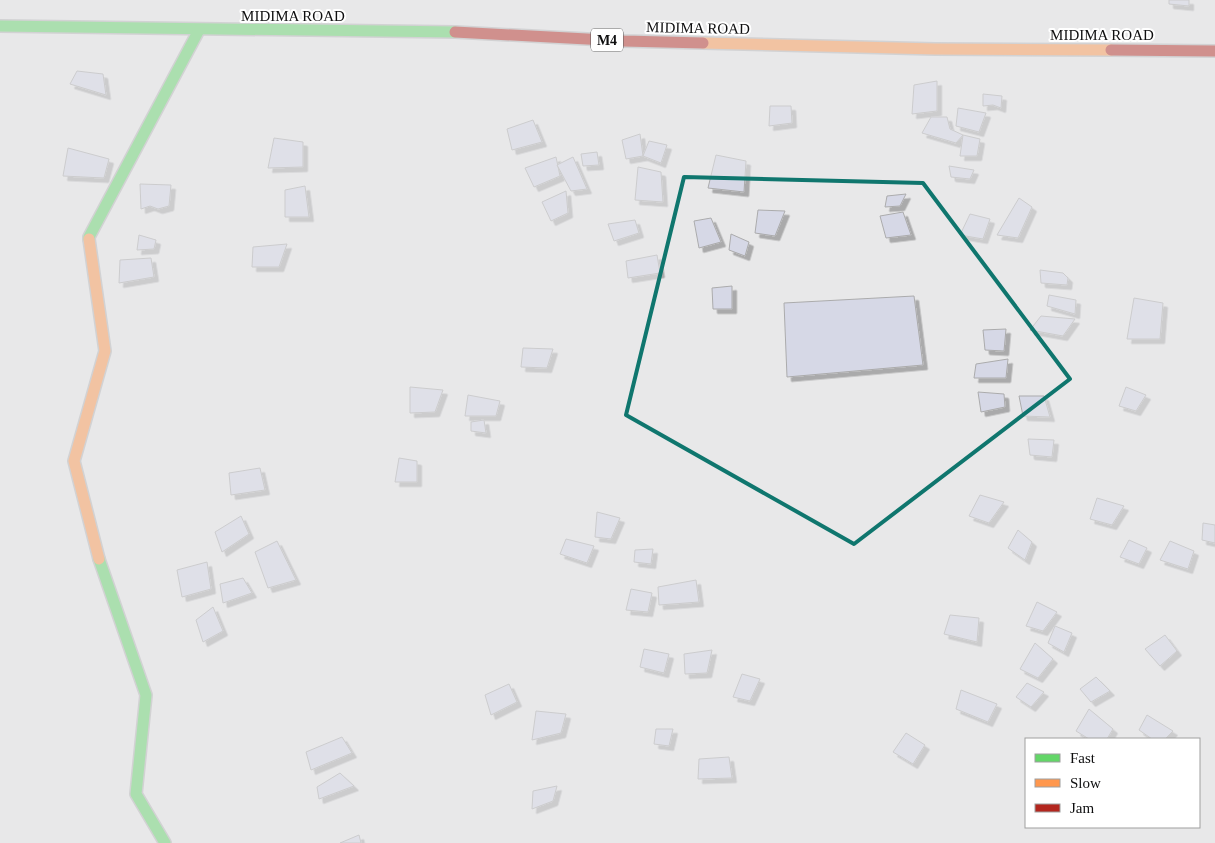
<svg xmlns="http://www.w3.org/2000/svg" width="1215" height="843" viewBox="0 0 1215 843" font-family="'Times New Roman',serif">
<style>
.building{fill:#d6d8e6;stroke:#ababac;filter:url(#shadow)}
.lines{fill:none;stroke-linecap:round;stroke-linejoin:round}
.fast-casing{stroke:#b8b8b9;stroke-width:14}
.slow-casing{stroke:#b8b8b9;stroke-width:14}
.jam-casing{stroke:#b8b8b9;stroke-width:14}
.fast{stroke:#63d668;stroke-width:11}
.slow{stroke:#ff974d;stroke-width:11}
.jam{stroke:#b3261e;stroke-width:11}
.marked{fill:none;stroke:#0f766e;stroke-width:4;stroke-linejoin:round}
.labels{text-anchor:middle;stroke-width:4;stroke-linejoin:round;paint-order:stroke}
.shield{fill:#fff;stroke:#565657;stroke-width:1}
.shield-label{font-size:14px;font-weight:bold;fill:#0e0e0f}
.street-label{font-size:15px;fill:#0e0e0f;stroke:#fff}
</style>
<defs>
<filter id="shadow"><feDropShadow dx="4.5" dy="4.5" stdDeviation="0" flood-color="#0004"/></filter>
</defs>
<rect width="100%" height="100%" fill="#e8e8e9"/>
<g class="building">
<polygon points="1169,0 1189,0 1189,6 1169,4"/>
<polygon points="77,71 103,74 106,95 70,84"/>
<polygon points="937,81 937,111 912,114 914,85"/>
<polygon points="983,94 1002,96 1001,108 993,105 983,106"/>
<polygon points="770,106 791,106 792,123 769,126"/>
<polygon points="958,108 986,113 979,132 956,126"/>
<polygon points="931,117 947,117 950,129 963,135 956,143 922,133"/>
<polygon points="533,120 542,142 512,150 507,129"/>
<polygon points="640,134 643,156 626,159 622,140"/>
<polygon points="963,135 980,139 977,156 960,156"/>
<polygon points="274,138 303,142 303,167 268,168"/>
<polygon points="649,141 667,145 661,163 643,156"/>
<polygon points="68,148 109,159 104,178 63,176"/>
<polygon points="597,152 599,165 583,166 581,154"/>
<polygon points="716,155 746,161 744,192 708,188"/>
<polygon points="556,157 560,176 534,187 525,168"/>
<polygon points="573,157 587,189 571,191 557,165"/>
<polygon points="949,166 974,170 970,179 951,177"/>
<polygon points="638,167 661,172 663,202 635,200"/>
<polygon points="140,184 171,185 169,206 158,209 150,206 141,209"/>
<polygon points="305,186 309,217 285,217 285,190"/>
<polygon points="566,191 568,213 551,221 542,202"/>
<polygon points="906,194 900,206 885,207 887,196"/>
<polygon points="1019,198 1032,207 1018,238 997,235"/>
<polygon points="758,210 785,211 775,236 755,233"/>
<polygon points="903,212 911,235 886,238 880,216"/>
<polygon points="970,214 990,219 983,239 960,235"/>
<polygon points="711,218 721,242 699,248 694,221"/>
<polygon points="635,220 639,233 614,241 608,224"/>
<polygon points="731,234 749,242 745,256 729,250"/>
<polygon points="139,235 156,240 154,249 137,250"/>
<polygon points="287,244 279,267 252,267 253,247"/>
<polygon points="657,255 660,273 628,278 626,261"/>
<polygon points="151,258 154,277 119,283 120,260"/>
<polygon points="1040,270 1063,273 1068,278 1067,285 1041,283"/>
<polygon points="732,286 732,309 713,309 712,288"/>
<polygon points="1049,295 1076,300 1075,314 1047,306"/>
<polygon points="914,296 923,365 787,377 784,303"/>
<polygon points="1134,298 1163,303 1160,339 1127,339"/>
<polygon points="1041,316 1075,319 1063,336 1030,330"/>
<polygon points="1006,329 1004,351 985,350 983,330"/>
<polygon points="523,348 553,349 547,368 521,367"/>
<polygon points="1008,359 1006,378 974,378 976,364"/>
<polygon points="410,387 443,390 435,412 410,413"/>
<polygon points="1126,387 1146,395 1136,411 1119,406"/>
<polygon points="978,392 1004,394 1005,407 981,412"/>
<polygon points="468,395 500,401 496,416 465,416"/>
<polygon points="1019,396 1044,396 1050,417 1023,416"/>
<polygon points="484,420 486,433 471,431 471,422"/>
<polygon points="1028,439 1054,440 1052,457 1030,455"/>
<polygon points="399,458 417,461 417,482 395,482"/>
<polygon points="260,468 265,490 231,495 229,473"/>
<polygon points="980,495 1004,502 989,523 969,516"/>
<polygon points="1097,498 1124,506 1112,525 1090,519"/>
<polygon points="597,512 620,518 611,539 595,537"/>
<polygon points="241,516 249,534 222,552 215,532"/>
<polygon points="1203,523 1215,525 1215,543 1202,540"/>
<polygon points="1018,530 1032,542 1025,560 1008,548"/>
<polygon points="566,539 594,546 587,563 560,554"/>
<polygon points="1129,540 1147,548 1139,564 1120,557"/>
<polygon points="277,541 296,580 268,588 255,552"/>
<polygon points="1170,541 1194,551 1188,569 1160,560"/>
<polygon points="653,549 651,564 634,562 635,550"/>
<polygon points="207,562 211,589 182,597 177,570"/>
<polygon points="243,578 252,593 223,603 220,584"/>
<polygon points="696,580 699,602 659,605 658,587"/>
<polygon points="631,589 652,593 648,612 626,610"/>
<polygon points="1037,602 1057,612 1043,631 1026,626"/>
<polygon points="213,607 223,631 203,642 196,620"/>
<polygon points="950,615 979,618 977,642 944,634"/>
<polygon points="1055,626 1072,633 1064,652 1048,643"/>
<polygon points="1165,635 1177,651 1160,666 1145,649"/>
<polygon points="1035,643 1053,659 1038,678 1020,669"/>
<polygon points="644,649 669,654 664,673 640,667"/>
<polygon points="712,650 707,673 685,674 684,654"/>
<polygon points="742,674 760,679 750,701 733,697"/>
<polygon points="1096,677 1110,691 1091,702 1080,689"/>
<polygon points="1027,683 1044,692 1031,707 1016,697"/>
<polygon points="509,684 517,702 491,715 485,695"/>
<polygon points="961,690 997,704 988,722 956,709"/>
<polygon points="1089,709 1113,729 1107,739 1089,739 1076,731"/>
<polygon points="536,711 566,714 561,733 532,740"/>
<polygon points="1147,715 1173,731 1165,739 1152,739 1139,730"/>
<polygon points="656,729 673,729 669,746 654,744"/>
<polygon points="906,733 925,745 913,764 893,752"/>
<polygon points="342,737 352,753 311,770 306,752"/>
<polygon points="729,757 732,778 698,779 699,759"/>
<polygon points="340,773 354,786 319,799 317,787"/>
<polygon points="557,786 553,801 532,809 533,791"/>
<polygon points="359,835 361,843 340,843"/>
</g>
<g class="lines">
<g class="fast-casing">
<g id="fast">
<polyline points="0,26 455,32"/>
<polyline points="89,239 89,237 199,30"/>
<polyline points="99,559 146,695 136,794 165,843"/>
</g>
</g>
<g class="slow-casing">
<g id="slow">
<polyline points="703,43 935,49 1111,50"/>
<polyline points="89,239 105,351 74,461 99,559"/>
</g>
</g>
<g class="jam-casing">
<g id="jam">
<polyline points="455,32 624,41 703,43"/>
<polyline points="1111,50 1215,51"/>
</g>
</g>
<use href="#fast" class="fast"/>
<use href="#slow" class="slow"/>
<use href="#jam" class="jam"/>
</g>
<path d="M0 0H1215V843H0ZM684,177L923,183L1070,379L854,544L626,415Z" fill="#e8e8e9" fill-opacity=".55" fill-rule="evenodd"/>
<path class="marked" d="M684,177L923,183L1070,379L854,544L626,415Z"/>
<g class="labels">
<rect class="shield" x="591" y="28.5" width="32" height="23" rx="4"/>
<g class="shield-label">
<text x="607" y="45">M4</text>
</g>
<g class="street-label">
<text x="293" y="21">MIDIMA ROAD</text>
<text transform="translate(698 28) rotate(1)" y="5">MIDIMA ROAD</text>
<text x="1102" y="40">MIDIMA ROAD</text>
</g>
</g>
<rect x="1025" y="738" width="175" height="90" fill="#ffffff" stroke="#9f9f9f"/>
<rect x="1035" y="754" width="25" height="8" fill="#63d668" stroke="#9f9f9f"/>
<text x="1070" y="763" font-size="15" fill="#0e0e0f">Fast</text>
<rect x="1035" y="779" width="25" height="8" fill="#ff974d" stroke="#9f9f9f"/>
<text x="1070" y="788" font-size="15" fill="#0e0e0f">Slow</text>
<rect x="1035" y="804" width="25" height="8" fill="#b3261e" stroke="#9f9f9f"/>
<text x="1070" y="813" font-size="15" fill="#0e0e0f">Jam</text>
</svg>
